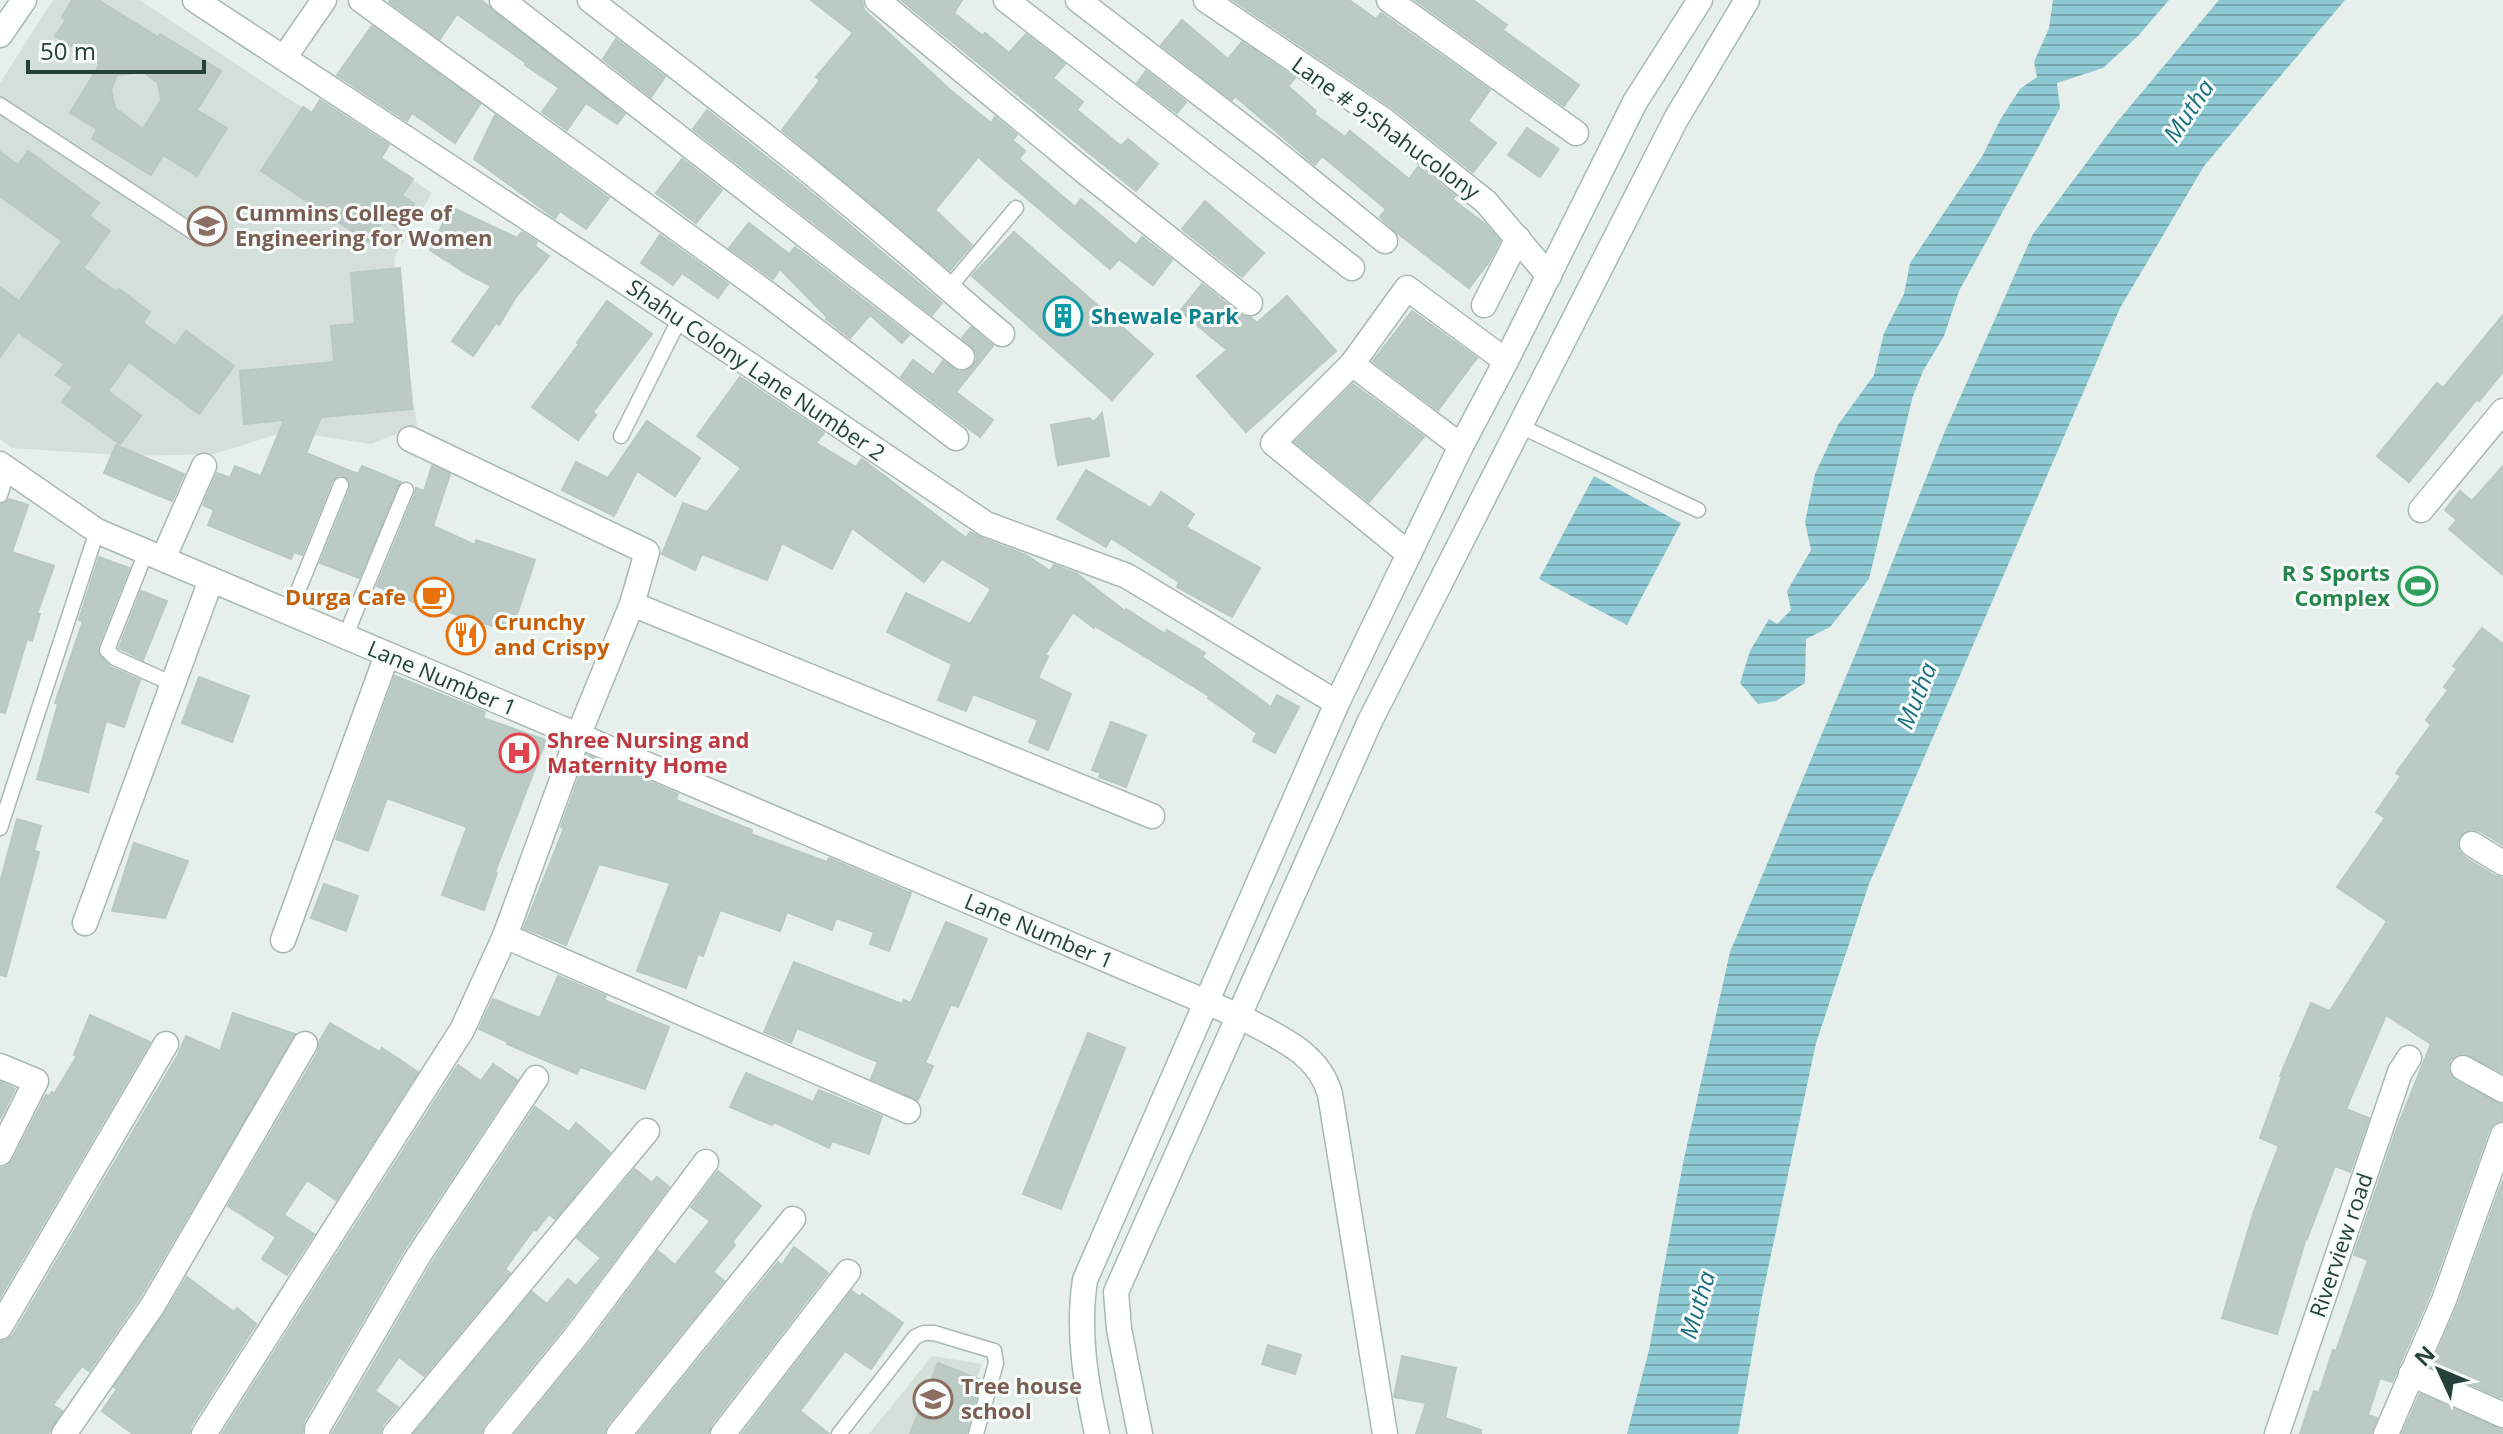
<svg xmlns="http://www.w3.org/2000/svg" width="2503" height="1434" viewBox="0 0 2503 1434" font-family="'Open Sans',sans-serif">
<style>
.built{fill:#d4dfda}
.water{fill:url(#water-rules)}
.building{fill:#bbcac4;stroke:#b8c9c2;stroke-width:2;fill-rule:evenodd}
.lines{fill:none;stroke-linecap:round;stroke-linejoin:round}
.lane-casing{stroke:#a8b8b2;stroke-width:17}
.street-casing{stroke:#a8b8b2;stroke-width:27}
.secondary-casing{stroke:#a4bbb3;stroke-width:27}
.lane{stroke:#fff;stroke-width:14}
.street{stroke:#fff;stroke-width:24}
.secondary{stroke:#fff;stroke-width:24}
.labels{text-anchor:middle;stroke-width:6;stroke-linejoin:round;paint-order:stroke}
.street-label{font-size:22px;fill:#24423a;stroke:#f7fbf9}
.education-label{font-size:22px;font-weight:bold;fill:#785e54;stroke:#f7fbf9;text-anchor:start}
.culture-label{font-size:22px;font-weight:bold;fill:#0d838f;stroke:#f7fbf9;text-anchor:start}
.leisure-label{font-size:22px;font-weight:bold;fill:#27864d;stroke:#f7fbf9;text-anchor:end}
.food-label{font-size:22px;font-weight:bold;fill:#c56008;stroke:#f7fbf9;text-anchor:end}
.health-label{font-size:22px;font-weight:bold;fill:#be3a42;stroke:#f7fbf9;text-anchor:start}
.water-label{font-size:24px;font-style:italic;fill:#1c6f80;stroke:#f7fbf9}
</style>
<defs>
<pattern id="water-rules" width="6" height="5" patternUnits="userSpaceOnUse" patternTransform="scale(2)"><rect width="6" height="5" fill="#8ec9d4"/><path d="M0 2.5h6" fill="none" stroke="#74a5ad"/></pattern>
</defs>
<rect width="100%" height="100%" fill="#e6efeb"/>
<g class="built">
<polygon points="53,0 139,0 432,193 394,258 417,426 371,444 288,431 214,454 132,456 12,448 0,439 0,83"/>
<polygon points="932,1356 982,1364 956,1434 869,1434"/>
</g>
<g class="water">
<polygon points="2053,0 2169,0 2138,36 2103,68 2057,83 2060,108 1959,291 1944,336 1923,371 1912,399 1869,579 1830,627 1806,639 1805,683 1776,701 1758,704 1740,683 1750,651 1769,619 1777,624 1791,610 1787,591 1811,550 1805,522 1815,474 1838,425 1874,375 1884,333 1904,294 1910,263 1983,155 2000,120 2020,89 2037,77 2034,62 2049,28"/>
<polygon points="2219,0 2345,0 2204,166 2120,308 1869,884 1816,1043 1762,1297 1738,1434 1627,1434 1649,1350 1683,1163 1730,952 1858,648 1945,431 2033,234 2117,122"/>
<polygon points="1594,476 1681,523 1627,625 1539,579"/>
</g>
<g class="building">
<path d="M72,0H98L158,37L160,34L221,71L197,110L227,128L197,176L163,155L151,175L92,139L97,129L70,113L100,64L55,36L66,20L62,17ZM143,72L158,83L161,100L143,129L115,108L111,90L117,75Z"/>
<polygon points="390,0 481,0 625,114 617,124 586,103 567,130 542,112 559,88 525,65 526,63 457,14 440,39 389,2"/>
<polygon points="811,0 862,0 864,10 949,89 991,123 995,117 1017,135 1012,140 1025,151 1019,159 1075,207 1081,199 1136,245 1142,237 1172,260 1153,285 1119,259 1110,269 978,157 935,210 972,245 950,270 782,130 820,80 816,77 853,33"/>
<polygon points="901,0 962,0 954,13 983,36 985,33 1009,53 1026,34 1065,64 1053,78 1083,102 1077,110 1121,146 1128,139 1158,164 1136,191"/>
<polygon points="1233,0 1349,0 1376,19 1381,13 1490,90 1468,121 1496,143 1473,172 1394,109"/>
<polygon points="1415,0 1473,0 1507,25 1503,30 1579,85 1564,106"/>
<polygon points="1182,20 1228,59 1242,42 1295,78 1288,86 1316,111 1314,114 1345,137 1350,131 1409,179 1418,167 1455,196 1452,199 1485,224 1500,241 1489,262 1469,288 1397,233 1380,217 1386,209 1322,156 1315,165 1235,96 1232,100 1161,45"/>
<polygon points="372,26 480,104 455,143 412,113 407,121 337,75"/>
<polygon points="616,39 665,77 651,97 603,59"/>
<polygon points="1146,71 1186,102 1177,113 1137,83"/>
<polygon points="320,100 389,145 381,158 413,179 402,195 414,204 398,228 384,219 369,242 261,171 303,107 312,113"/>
<polygon points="707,110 818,198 942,303 932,315 693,129"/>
<polygon points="495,115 609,198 586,229 560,211 555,218 474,159"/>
<polygon points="1527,128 1559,149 1540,177 1508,155"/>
<polygon points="28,151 99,203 89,216 110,231 83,268 117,292 119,289 150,312 143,323 175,346 186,331 234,366 199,414 129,362 108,391 141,416 120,444 62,402 73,387 56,375 64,364 18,332 0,357 0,287 19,301 62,241 0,196 0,152 18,165"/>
<polygon points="682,159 722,190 696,223 656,193"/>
<polygon points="1205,201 1264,253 1242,277 1182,229"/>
<polygon points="451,207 517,238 522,232 537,242 535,246 549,256 516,297 499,325 496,323 473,356 452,341 491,286 467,274 430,250"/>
<polygon points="749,223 789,254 795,247 909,335 902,343 870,315 850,338 826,319 827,317 780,269 773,279 729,248"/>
<polygon points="1014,232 1153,354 1112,400 972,276"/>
<polygon points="660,235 728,284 718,298 682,273 673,285 641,263"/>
<polygon points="400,268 412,409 321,417 306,453 358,474 362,466 401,482 359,578 320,563 350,489 349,480 344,476 339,475 332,481 302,555 294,552 291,559 208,525 214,510 203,505 217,473 230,478 235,466 261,476 284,420 244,424 240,371 334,362 331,326 355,324 351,273"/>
<polygon points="1202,284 1241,315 1251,318 1257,323 1287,296 1336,351 1246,432 1197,376 1227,350 1180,311"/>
<polygon points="607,301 652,334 593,412 596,415 578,440 532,407 579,344 577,343"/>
<polygon points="1412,311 1477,358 1438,410 1373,361"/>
<polygon points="2503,315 2503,372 2479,401 2477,399 2409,482 2377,456 2437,383 2443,388"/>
<polygon points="971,327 993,346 956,392 993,420 980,437 901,377 913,360 933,375 943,361 959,372 968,370 977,360 976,352 962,338"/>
<polygon points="740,377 824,433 816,443 856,467 862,459 966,538 970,532 981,538 1026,555 1050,571 1054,565 1077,574 1125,611 1126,609 1165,634 1167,630 1205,653 1202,657 1271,707 1277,695 1299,707 1275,753 1253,741 1257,733 1208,698 1209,696 1095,626 1094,628 1073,612 1045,655 1048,656 1038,678 1071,694 1048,750 1029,742 1038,720 973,694 966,711 938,700 952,664 887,632 906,593 970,624 991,589 942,559 924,582 852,528 832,569 782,543 767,580 702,554 695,570 662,554 683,503 707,512 741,468 697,436"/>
<polygon points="1353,384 1424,437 1369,502 1295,442"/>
<polygon points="1102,413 1109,456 1058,465 1051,425 1089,418 1094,422"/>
<polygon points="647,421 700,458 675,496 637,471 614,516 562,490 576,462 608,478"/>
<polygon points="116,445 184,474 172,501 104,473"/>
<polygon points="432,466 450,474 433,526 475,545 476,540 535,560 511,632 421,603 420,605 377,586 415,494 416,488 424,491"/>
<polygon points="2503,466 2503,575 2449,529 2457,520 2445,510 2460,491 2472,501"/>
<polygon points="1086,470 1151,508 1161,492 1194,514 1186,527 1260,568 1232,617 1177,587 1179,582 1111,538 1106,547 1057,519"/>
<polygon points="9,499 28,505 12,552 54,566 37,614 40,614 32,641 27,639 5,713 0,712 0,505"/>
<polygon points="99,557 129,568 98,646 98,653 110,667 140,680 124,727 106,721 88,792 37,779 58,704 55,703 83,621 79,620"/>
<polygon points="141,591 167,601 143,660 119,648"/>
<polygon points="2482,628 2503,644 2503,845 2480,831 2472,829 2460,836 2457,844 2459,852 2464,857 2495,876 2503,878 2503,1073 2463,1053 2456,1055 2450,1060 2448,1069 2451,1076 2456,1081 2503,1105 2503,1120 2494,1123 2489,1130 2430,1294 2392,1382 2380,1378 2368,1415 2377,1418 2371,1434 2300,1434 2314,1391 2319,1393 2333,1350 2336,1351 2368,1260 2354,1255 2397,1128 2431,1044 2386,1015 2346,1109 2369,1118 2350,1172 2335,1166 2307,1239 2306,1238 2277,1334 2222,1318 2254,1211 2279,1146 2260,1138 2282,1077 2280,1076 2311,1003 2330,1011 2387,921 2337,887 2385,818 2376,812 2401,776 2396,773 2431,725 2426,720 2448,690 2444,687 2457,669 2453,666"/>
<polygon points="395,676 485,712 483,718 546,740 495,872 497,873 484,910 442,895 467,827 387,798 368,851 336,839"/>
<polygon points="199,677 249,696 232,742 182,723"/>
<polygon points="1111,722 1146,735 1126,787 1099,777 1101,773 1092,770"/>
<polygon points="587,755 678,794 676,800 752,830 751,834 827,862 829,858 911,893 889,951 870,944 874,932 836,918 832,930 787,912 780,931 720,910 703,956 698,954 686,988 637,971 670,883 599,864 566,945 524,928 564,828 561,827"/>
<polygon points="17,819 41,826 34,851 39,852 6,976 0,975 0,883"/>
<polygon points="134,843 188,861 165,918 112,911"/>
<polygon points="324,884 358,896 346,931 311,918"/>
<polygon points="946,922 987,939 958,1007 951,1004 925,1063 933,1066 918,1100 871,1079 878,1062 797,1028 791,1043 764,1032 794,962 902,1004 904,1000 911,1003"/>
<polygon points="558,976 606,996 604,1000 669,1027 645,1089 580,1067 577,1074 507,1044 508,1042 479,1029 493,999 540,1018"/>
<polygon points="233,1013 295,1034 140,1297 89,1371 82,1366 53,1405 62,1411 48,1434 0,1434 0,1342 7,1340 13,1335 178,1055 186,1036 220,1051"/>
<polygon points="90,1015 150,1042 0,1297 0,1168 8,1166 13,1160 46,1095 49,1096 52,1092 54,1094 77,1056 74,1055"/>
<polygon points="330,1023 380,1052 382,1048 418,1072 336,1200 307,1180 284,1215 314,1234 287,1275 262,1259 276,1237 228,1206 318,1052 319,1042"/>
<polygon points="1088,1033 1125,1048 1061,1209 1023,1194"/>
<polygon points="493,1064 517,1080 404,1250 304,1421 302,1434 222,1434 458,1065 481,1081"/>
<polygon points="746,1073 813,1102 819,1090 882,1116 869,1154 832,1141 829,1148 774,1122 772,1125 730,1107"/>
<polygon points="0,1082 15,1089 0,1119"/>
<polygon points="535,1107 569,1132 576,1123 610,1152 555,1219 549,1214 536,1231 534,1229 505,1269 510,1273 424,1376 399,1357 375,1391 398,1407 383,1424 380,1434 332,1434 430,1266"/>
<polygon points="635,1169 652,1183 657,1177 669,1187 564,1327 484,1425 481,1434 414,1434 532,1292 547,1304 568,1279 576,1286 601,1258 577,1238"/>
<polygon points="718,1171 761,1206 732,1242 735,1245 713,1272 724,1281 607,1425 604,1434 515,1434 588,1345 658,1251 675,1265 710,1221 691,1207"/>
<polygon points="2503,1180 2503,1399 2431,1367 2458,1305"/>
<polygon points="794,1247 828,1273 711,1425 708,1434 638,1434 778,1262 782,1265"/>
<polygon points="187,1277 234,1312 237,1308 256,1324 191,1426 189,1434 133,1434 102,1411 117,1389 114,1387 165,1313"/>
<polygon points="852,1291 860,1297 862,1294 903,1323 871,1369 845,1351 800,1411 829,1434 742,1434"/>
<polygon points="1268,1345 1301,1355 1295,1374 1262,1364"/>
<polygon points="1402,1356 1456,1368 1445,1418 1481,1430 1481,1434 1416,1434 1426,1403 1394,1397"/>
<polygon points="938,1363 981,1380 966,1434 910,1434"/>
<polygon points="2420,1394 2503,1430 2503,1434 2402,1434"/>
</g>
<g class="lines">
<g class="lane-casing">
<g id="lane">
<polyline points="0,105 193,232"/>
<polyline points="947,290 1016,208"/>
<polyline points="1520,426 1698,510"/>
<polyline points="621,436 680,318"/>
<polyline points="0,495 8,470"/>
<polyline points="146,552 107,650 115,658 173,684"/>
<polyline points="289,613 341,485"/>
<polyline points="345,637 406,490"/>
<polyline points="0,828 97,531"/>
<polyline points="839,1434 915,1337 924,1333 934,1333 994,1351 996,1363 976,1434"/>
</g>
</g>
<g class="street-casing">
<g id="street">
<polyline points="195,0 680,318 986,524 1127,576 1337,703"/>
<polyline points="361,0 769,295 956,438"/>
<polyline points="502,0 962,357"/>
<path d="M590,0C696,82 803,163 905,251C937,278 969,307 1002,334"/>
<polyline points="877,0 1084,171 1250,303"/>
<polyline points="1006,0 1352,268"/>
<polyline points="1078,0 1268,146 1385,241"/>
<polyline points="1206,0 1385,121 1486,202 1549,276"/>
<polyline points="1389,0 1576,133"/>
<polyline points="284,58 324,0"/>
<polyline points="1484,305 1518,238"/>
<polyline points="1352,364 1461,446"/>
<path d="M0,464L97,531L1239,1016C1275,1036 1318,1051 1330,1094L1385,1434"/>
<polyline points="2421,510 2503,411"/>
<polyline points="1409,554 1273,443 1352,364 1407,288 1506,361"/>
<polyline points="163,559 204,466"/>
<polyline points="632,604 1152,816"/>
<polyline points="2472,844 2503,863"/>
<polyline points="85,923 211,580"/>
<polyline points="505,936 908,1111"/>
<polyline points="283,940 387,655"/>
<polyline points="0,1066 36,1081 0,1153"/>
<polyline points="2463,1068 2503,1090"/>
<polyline points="0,1327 166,1044"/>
<polyline points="2411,1374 2503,1415"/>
<polyline points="64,1434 153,1305 305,1044"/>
<polyline points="204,1434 462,1030 505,936 578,736 632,604 647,552 410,439"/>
<polyline points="317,1434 317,1429 417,1258 536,1078"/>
<polyline points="395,1434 647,1131"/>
<polyline points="496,1434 576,1336 706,1162"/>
<polyline points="619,1434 793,1219"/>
<polyline points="723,1434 848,1272"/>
<polyline points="2277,1434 2400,1072 2409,1058"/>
<polyline points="2386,1434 2444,1300 2503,1135"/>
</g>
</g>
<g class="secondary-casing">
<g id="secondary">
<polyline points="0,35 24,0"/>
<path d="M1097,1434C1086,1383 1077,1332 1085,1280L1337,703L1461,446L1506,361L1635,102L1700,0"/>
<polyline points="1140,1434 1119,1329 1116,1292 1370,721 1676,119 1747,0"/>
</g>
</g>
<use href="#lane" class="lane"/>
<use href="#street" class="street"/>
<use href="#secondary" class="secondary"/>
</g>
<defs>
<g id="school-ring" transform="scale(2)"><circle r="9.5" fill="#f7fbf9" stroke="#8d6e63" stroke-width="1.5"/><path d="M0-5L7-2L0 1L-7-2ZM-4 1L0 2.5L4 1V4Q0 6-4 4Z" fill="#8d6e63"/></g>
<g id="building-ring" transform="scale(2)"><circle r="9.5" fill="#f7fbf9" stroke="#0f9aa8" stroke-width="1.5"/><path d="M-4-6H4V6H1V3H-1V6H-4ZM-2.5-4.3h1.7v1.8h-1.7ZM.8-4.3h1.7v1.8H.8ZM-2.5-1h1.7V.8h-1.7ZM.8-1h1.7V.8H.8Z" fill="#0f9aa8"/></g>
<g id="stadium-ring" transform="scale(2)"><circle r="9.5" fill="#f7fbf9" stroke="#2e9e5b" stroke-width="1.5"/><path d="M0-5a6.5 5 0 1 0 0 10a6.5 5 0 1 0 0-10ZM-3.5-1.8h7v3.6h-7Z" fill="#2e9e5b"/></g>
<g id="cafe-ring" transform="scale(2)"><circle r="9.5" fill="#f7fbf9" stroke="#e8710a" stroke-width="1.5"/><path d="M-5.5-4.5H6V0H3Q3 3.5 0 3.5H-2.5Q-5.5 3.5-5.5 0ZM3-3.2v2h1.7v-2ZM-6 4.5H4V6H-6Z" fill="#e8710a"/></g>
<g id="restaurant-ring" transform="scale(2)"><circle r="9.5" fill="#f7fbf9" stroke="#e8710a" stroke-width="1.5"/><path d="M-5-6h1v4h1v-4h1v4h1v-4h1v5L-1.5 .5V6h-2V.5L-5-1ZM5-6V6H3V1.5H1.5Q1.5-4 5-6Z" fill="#e8710a"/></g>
<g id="hospital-ring" transform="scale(2)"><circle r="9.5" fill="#f7fbf9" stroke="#e0444e" stroke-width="1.5"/><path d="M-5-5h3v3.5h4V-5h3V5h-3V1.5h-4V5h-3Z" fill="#e0444e"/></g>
</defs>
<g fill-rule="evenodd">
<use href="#school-ring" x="207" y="226"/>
<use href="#building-ring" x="1063" y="316"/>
<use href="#stadium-ring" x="2418" y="586"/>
<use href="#cafe-ring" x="434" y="597"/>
<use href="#restaurant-ring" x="466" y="635"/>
<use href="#hospital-ring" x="519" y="753"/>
<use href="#school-ring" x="933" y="1399"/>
</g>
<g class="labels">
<g class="street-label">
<text transform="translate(1386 128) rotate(36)" y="8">Lane # 9;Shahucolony</text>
<text transform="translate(756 370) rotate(34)" y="8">Shahu Colony Lane Number 2</text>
<text transform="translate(442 678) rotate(23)" y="8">Lane Number 1</text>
<text transform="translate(1039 931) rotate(23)" y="8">Lane Number 1</text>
<text transform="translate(2341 1245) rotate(-71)" y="8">Riverview road</text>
</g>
<g class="education-label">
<text x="235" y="221">Cummins College of<tspan x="235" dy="25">Engineering for Women</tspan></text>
<text x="961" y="1394">Tree house<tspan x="961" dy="25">school</tspan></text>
</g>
<g class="culture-label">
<text x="1091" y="324">Shewale Park</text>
</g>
<g class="leisure-label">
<text x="2390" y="581">R S Sports<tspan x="2390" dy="25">Complex</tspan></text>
</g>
<g class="food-label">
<text x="406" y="605">Durga Cafe</text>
<text x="494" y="630" text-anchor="start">Crunchy<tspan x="494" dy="25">and Crispy</tspan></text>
</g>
<g class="health-label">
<text x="547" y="748">Shree Nursing and<tspan x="547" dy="25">Maternity Home</tspan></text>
</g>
<g class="water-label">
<text transform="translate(2189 111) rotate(-56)" y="8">Mutha</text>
<text transform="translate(1917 696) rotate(-68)" y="8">Mutha</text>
<text transform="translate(1698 1305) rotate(-73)" y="8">Mutha</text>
</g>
</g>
<g transform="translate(2439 1370) rotate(314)" stroke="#f7fbf9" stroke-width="6" paint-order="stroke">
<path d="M0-6L14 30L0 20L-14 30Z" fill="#24423a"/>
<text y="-12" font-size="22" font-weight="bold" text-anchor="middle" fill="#24423a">N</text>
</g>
<path d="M28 60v12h176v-12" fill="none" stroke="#24423a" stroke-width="4"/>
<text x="40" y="60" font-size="24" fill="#24423a" stroke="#f7fbf9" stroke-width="6" paint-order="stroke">50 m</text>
</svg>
